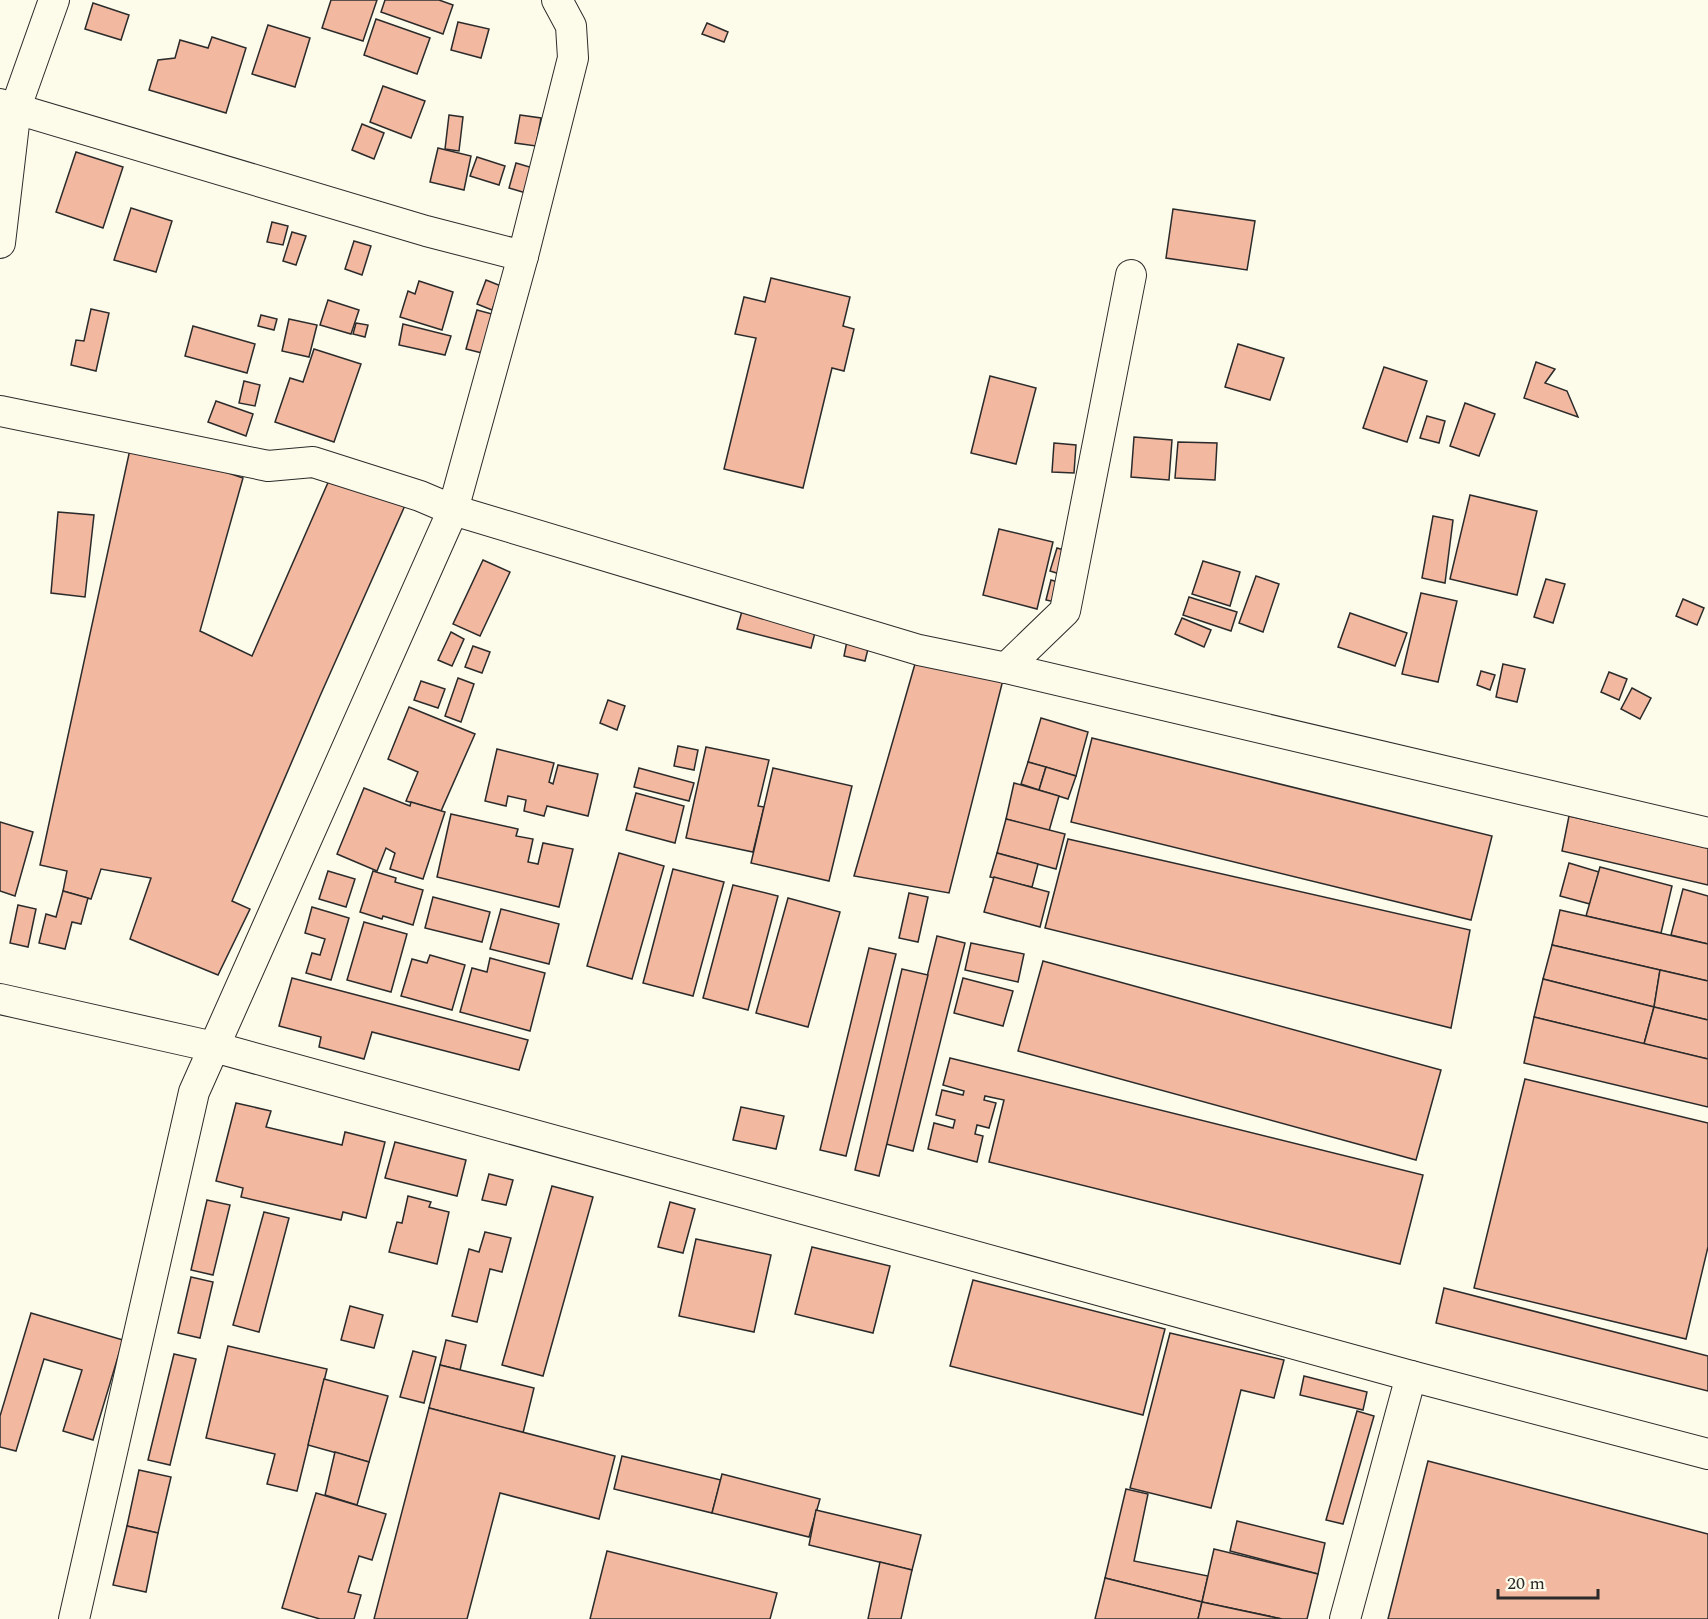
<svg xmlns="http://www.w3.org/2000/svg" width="1708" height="1619" viewBox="0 0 1708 1619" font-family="Spectral,serif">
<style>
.building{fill:#f2b8a0;stroke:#2b2b2b;stroke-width:1.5}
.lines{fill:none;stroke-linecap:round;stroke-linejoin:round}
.minor-casing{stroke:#2b2b2b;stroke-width:32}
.minor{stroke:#fdfbea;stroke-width:30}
</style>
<rect width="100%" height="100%" fill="#fdfbea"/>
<g class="building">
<polygon points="331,0 377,0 363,41 322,28"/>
<polygon points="385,0 439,0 453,5 443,34 381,12"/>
<polygon points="93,3 129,15 121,40 85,29"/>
<polygon points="376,19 430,38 417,74 364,55"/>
<polygon points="458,22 489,29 481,58 451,50"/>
<polygon points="707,23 728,32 724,42 702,34"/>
<polygon points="268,25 310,38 295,87 252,74"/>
<polygon points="212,37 246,48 226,113 149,90 158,60 175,58 180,40 208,48"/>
<polygon points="383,86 425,101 411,138 370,122"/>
<polygon points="449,115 463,117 459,151 445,149"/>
<polygon points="520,115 541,118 536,146 515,143"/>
<polygon points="362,124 384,133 374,159 352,150"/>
<polygon points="438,148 471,156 464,190 430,182"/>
<polygon points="76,152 123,167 103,228 56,212"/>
<polygon points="477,157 505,166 499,185 470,176"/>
<polygon points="516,163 533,168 526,193 509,188"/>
<polygon points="131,208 172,221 156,272 114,260"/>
<polygon points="1173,209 1255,221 1247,270 1166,258"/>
<polygon points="272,222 288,226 283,245 267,242"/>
<polygon points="292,232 306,236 296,265 283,261"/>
<polygon points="354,241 371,246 362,275 345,269"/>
<polygon points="771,278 850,297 843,326 854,329 844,371 832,368 803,488 724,469 756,338 735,334 744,297 765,302"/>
<polygon points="486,280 501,286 492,310 477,304"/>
<polygon points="419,281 453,292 442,330 400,317 408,291 415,294"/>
<polygon points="328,300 359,310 351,334 320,325"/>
<polygon points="91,309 109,313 96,371 71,365 76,340 84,341"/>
<polygon points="477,310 492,314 482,353 466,349"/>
<polygon points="261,315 277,319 274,330 258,326"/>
<polygon points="289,319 317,325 309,357 282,351"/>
<polygon points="356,323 368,325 365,337 353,334"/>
<polygon points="403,324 451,336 445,355 399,345"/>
<polygon points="193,326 255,344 247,373 185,356"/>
<polygon points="1238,344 1284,358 1270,400 1225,387"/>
<polygon points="314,349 361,364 334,442 275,422 290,378 303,382"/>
<polygon points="1536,362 1555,369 1545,383 1567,391 1578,417 1524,398"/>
<polygon points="1384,367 1427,381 1407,442 1363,428"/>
<polygon points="990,376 1036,388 1016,464 971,453"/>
<polygon points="244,381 260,385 255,406 239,403"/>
<polygon points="216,401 253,414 246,436 208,422"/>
<polygon points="1465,403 1495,414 1479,456 1450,446"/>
<polygon points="1427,416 1445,421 1439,443 1420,438"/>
<polygon points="1134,437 1172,440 1169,480 1131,477"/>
<polygon points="132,440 243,478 200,631 252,656 330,478 407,501 320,696 232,901 250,909 218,975 130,939 151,878 101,869 91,899 63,891 67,871 40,865"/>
<polygon points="1178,442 1217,443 1215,480 1175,478"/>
<polygon points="1054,443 1076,445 1074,473 1052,472"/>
<polygon points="1470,495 1537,511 1517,595 1450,579"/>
<polygon points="58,512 94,515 85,597 51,593"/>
<polygon points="1433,516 1453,520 1445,583 1422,578"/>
<polygon points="999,529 1053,542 1037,609 983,595"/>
<polygon points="1057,548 1071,552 1063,575 1050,571"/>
<polygon points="483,560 510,572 480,636 453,624"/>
<polygon points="1203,561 1240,572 1230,606 1192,594"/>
<polygon points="1256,576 1279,584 1263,632 1239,623"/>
<polygon points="1546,579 1565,584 1553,623 1534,617"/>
<polygon points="1051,580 1065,584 1060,603 1046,600"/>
<polygon points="1421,593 1457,601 1438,682 1402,674"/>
<polygon points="1189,597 1237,612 1231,631 1183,615"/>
<polygon points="1683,599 1704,608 1697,625 1676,616"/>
<polygon points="742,611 816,629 811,648 737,629"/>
<polygon points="1350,613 1407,633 1395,666 1338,647"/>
<polygon points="1182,618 1211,630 1204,647 1175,634"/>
<polygon points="451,632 464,639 452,666 438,660"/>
<polygon points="848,636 870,641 865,661 844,656"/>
<polygon points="473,646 490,652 482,673 465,667"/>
<polygon points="919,650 1006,668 949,893 854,876"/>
<polygon points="1503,664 1525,669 1517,702 1496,697"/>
<polygon points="1481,671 1495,675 1490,690 1477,685"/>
<polygon points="1609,672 1627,679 1619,700 1601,692"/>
<polygon points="458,678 474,684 461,722 445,716"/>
<polygon points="421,681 445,689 438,708 414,700"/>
<polygon points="1632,688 1651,698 1640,719 1621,709"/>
<polygon points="608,700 625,706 617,730 600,723"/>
<polygon points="409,707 475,734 441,811 406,801 418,772 388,759"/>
<polygon points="1041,718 1088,732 1076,776 1028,762"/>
<polygon points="1092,738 1492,836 1471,920 1071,822"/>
<polygon points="678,746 698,750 694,770 674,766"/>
<polygon points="706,747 769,760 758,806 764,807 753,852 686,838"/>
<polygon points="497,749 554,763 549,782 553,784 558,765 598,774 588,816 547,806 544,816 524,811 526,800 508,796 506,806 485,801"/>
<polygon points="1028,762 1046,767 1039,790 1021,784"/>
<polygon points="1046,767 1076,776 1068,799 1039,790"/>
<polygon points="639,768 694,783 689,801 634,787"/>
<polygon points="773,768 852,786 829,881 751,863"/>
<polygon points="1014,783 1059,796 1049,831 1006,819"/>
<polygon points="364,788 410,806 411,802 445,812 423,879 390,869 395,853 386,848 377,871 337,854"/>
<polygon points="636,793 684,806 675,843 626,830"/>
<polygon points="451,814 518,829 516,836 533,839 528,862 538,864 543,843 573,849 559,907 437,877"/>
<polygon points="1569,816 1708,848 1708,885 1562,851"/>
<polygon points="1006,819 1065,834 1056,869 997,853"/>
<polygon points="0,822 33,832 15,896 0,891"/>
<polygon points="1068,839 1470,930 1451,1028 1045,928"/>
<polygon points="619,853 664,866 632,979 587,966"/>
<polygon points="997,853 1038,864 1032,887 990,877"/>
<polygon points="1569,863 1599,872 1590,904 1560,896"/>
<polygon points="1600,867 1672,886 1661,933 1586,916"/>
<polygon points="673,869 724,882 693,996 643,983"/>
<polygon points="328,871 355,879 346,907 319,899"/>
<polygon points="373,871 396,878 395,882 423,890 413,925 383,916 382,919 360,912"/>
<polygon points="994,877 1049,892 1040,927 984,912"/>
<polygon points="733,885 778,896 748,1010 703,998"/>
<polygon points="1683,889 1708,896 1708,944 1671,935"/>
<polygon points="63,891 88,898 81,924 72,922 65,949 39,943 46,914 56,917"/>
<polygon points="909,893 928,897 918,942 899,938"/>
<polygon points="433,897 490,912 482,942 425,928"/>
<polygon points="788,898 840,912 808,1027 756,1013"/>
<polygon points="18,905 36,909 28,947 10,943"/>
<polygon points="312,907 349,918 331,980 306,973 312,953 320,955 325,939 305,933"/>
<polygon points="501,909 559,924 549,964 490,949"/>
<polygon points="1560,910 1708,944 1708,981 1552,945"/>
<polygon points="364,922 407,934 391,992 347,980"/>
<polygon points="937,936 965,943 913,1151 886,1144"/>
<polygon points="971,943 1024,954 1018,982 965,970"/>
<polygon points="1552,945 1660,970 1654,1007 1543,979"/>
<polygon points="869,948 896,954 846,1156 820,1150"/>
<polygon points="430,955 465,965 452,1010 401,996 412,959 427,963"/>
<polygon points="490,958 545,973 530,1031 460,1012 472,968 487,972"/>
<polygon points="1043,961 1441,1070 1416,1160 1018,1051"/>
<polygon points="902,969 928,975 879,1176 855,1170"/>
<polygon points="1660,970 1708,981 1708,1020 1654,1007"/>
<polygon points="292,978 528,1040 519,1070 372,1032 364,1059 319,1047 321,1037 279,1026"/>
<polygon points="963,978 1013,991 1003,1026 954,1013"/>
<polygon points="1543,979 1654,1007 1644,1044 1534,1017"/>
<polygon points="1654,1007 1708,1020 1708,1059 1644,1044"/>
<polygon points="1534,1017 1708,1059 1708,1107 1524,1063"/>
<polygon points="950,1058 1423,1175 1400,1264 989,1162 1004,1100 985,1096 984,1100 996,1103 989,1128 977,1125 975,1134 983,1136 977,1162 928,1149 934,1123 953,1128 955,1120 936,1115 942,1090 963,1095 964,1091 943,1085"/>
<polygon points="1525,1079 1708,1123 1708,1247 1686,1339 1474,1288"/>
<polygon points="236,1103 271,1111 266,1127 342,1145 345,1132 385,1142 366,1218 343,1212 341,1220 241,1197 243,1188 216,1181"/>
<polygon points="741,1107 784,1116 776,1149 733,1140"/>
<polygon points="395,1142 466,1160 457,1196 385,1178"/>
<polygon points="489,1174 513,1180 506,1205 482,1200"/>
<polygon points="552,1186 593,1197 543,1376 502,1365"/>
<polygon points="408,1196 431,1202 429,1207 449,1212 437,1264 389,1252 397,1222 402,1223"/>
<polygon points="207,1200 230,1205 213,1275 191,1270"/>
<polygon points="670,1202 695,1209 683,1253 658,1247"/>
<polygon points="264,1212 289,1218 259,1332 233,1325"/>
<polygon points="485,1232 511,1238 502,1272 490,1269 477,1322 452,1316 469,1249 479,1252"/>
<polygon points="696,1239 771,1255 754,1332 679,1316"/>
<polygon points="812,1247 890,1266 873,1333 795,1314"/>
<polygon points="191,1277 213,1282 200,1338 178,1333"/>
<polygon points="973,1280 1165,1329 1143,1415 950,1366"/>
<polygon points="1444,1288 1708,1356 1708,1391 1436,1323"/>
<polygon points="350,1306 383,1315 374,1348 341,1340"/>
<polygon points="31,1313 123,1340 93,1440 63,1431 82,1370 44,1359 16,1451 0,1447 0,1416"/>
<polygon points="1170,1333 1284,1360 1274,1398 1241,1390 1211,1508 1130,1488"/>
<polygon points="446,1340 466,1345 460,1370 440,1365"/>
<polygon points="228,1346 327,1369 297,1491 267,1484 275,1454 206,1438"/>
<polygon points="413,1351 436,1357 424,1403 400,1397"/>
<polygon points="174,1354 196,1359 170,1465 148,1460"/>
<polygon points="440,1365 534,1388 523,1433 429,1408"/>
<polygon points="1304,1376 1367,1392 1363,1410 1300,1395"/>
<polygon points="324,1379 388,1396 369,1462 308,1445"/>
<polygon points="429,1408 615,1456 599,1519 500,1493 467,1619 374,1619"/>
<polygon points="1357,1411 1374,1416 1343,1524 1326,1520"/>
<polygon points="335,1452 369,1462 357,1505 325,1495"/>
<polygon points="622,1456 721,1480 712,1513 614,1489"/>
<polygon points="1428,1461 1708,1534 1708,1619 1388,1619"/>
<polygon points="139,1470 171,1477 158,1533 127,1526"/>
<polygon points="722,1474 820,1499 809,1537 712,1513"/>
<polygon points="1126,1489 1148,1494 1134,1561 1208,1576 1202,1602 1105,1578"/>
<polygon points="316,1493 386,1514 372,1560 359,1556 348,1592 361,1595 354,1619 320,1619 282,1608"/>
<polygon points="816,1510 921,1535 912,1570 809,1545"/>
<polygon points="1237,1521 1325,1543 1318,1574 1230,1551"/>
<polygon points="127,1526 158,1533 146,1592 113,1585"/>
<polygon points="1214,1549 1318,1574 1307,1619 1282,1619 1202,1602"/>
<polygon points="607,1551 777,1593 770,1619 590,1619"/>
<polygon points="880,1562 912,1570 901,1619 868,1619"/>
<polygon points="1105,1578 1202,1602 1198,1619 1095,1619"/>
<polygon points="1202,1602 1282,1619 1198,1619"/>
</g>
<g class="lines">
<g class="minor-casing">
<g id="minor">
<polyline points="0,104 426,231 523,256"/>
<polyline points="0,243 16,107 54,0"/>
<polyline points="0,411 268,466 313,462 420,496 453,510 523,256 573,58 571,26 557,0"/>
<polyline points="1006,668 1065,611 1131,275"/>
<polyline points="0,999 214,1047 453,510 919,650 1006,668 1708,833"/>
<polyline points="74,1619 194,1092 214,1047 1411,1376 1708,1454"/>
<polyline points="1345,1619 1411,1376"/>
</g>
</g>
<use href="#minor" class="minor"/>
</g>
<path d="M1498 1589v9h100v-9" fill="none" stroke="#2b2b2b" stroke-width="3"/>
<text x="1507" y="1589" font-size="18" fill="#2b2b2b" stroke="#fdfbea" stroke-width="4.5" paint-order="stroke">20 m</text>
</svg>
